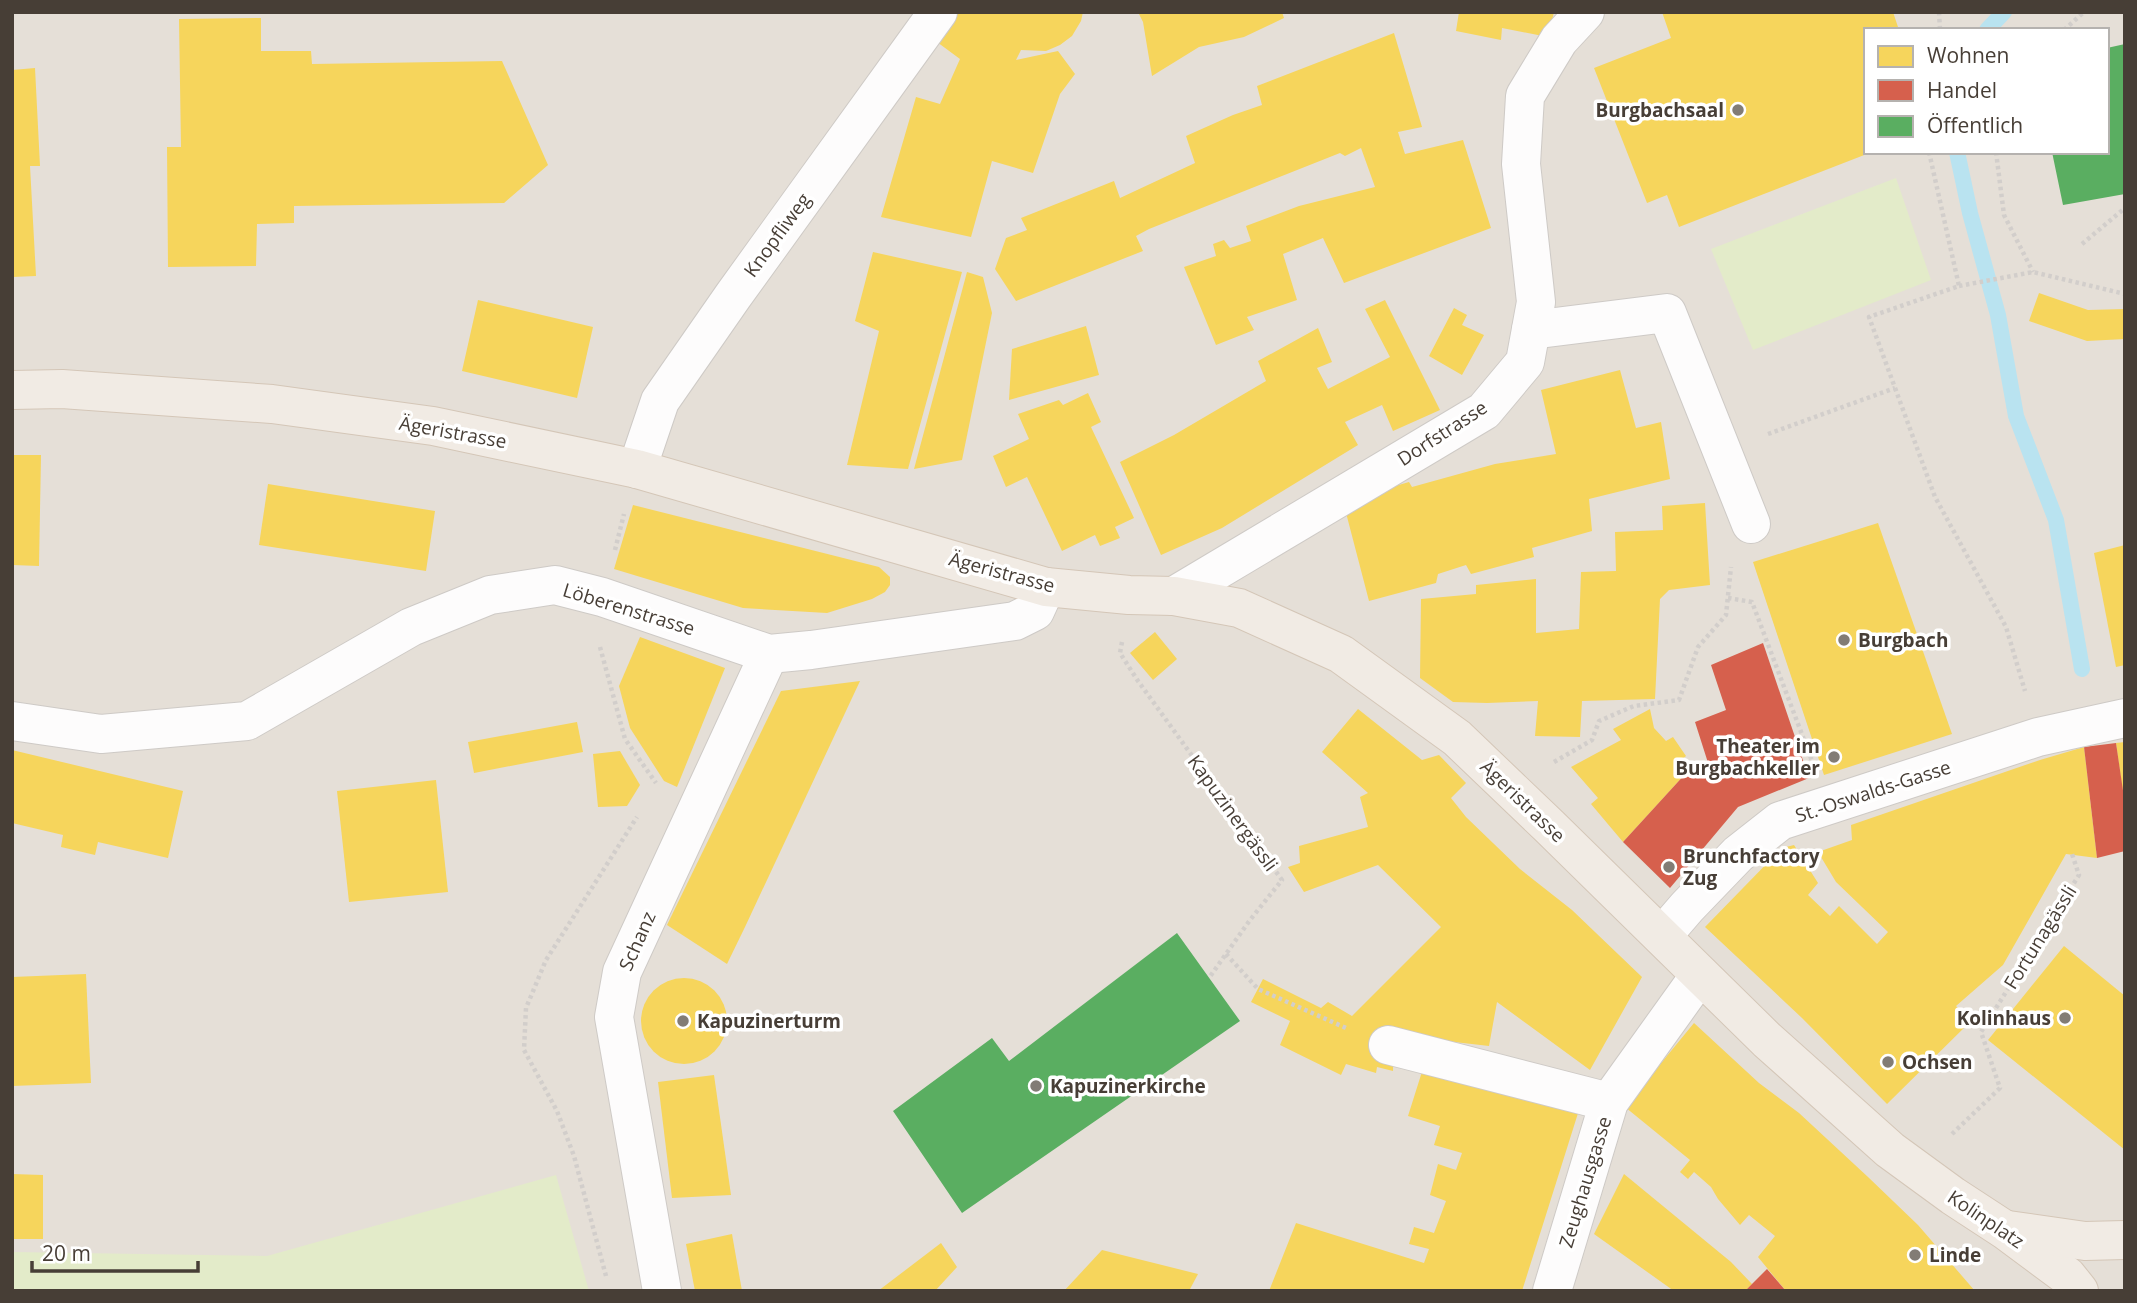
<svg xmlns="http://www.w3.org/2000/svg" width="2137" height="1303" viewBox="0 0 2137 1303" font-family="'Open Sans',sans-serif">
<style>
.residential{fill:#e5dfd7;fill-rule:evenodd}
.green{fill:#e3ebc9}
.homes{fill:#f6d55c}
.shops{fill:#d6604d}
.public{fill:#5aae61}
.lines{fill:none;stroke-linecap:round;stroke-linejoin:round}
.stream{stroke:#b9e3f0;stroke-width:16}
.minor-casing{stroke:#cecac6;stroke-width:40}
.major-casing{stroke:#d4c6b7;stroke-width:40}
.path{stroke:#d2cecb;stroke-width:4.5;stroke-dasharray:3.5 3.5;stroke-linecap:butt}
.minor{stroke:#fdfcfc;stroke-width:38}
.major{stroke:#f1ebe4;stroke-width:38}
.poi-dot{fill:#827c75;stroke:#fff;stroke-width:2.5}
.labels{text-anchor:middle;stroke-width:7;stroke-linejoin:round;paint-order:stroke}
.poi-label{font-size:19px;font-weight:bold;fill:#473e36;stroke:#fff;text-anchor:start}
.street-label{font-size:19px;fill:#473e36;stroke:#fff}
</style>
<rect width="100%" height="100%" fill="#f1eeea"/>
<path class="residential" d="M12,12H2125V1291H12ZM1866,30H2107V152H1866Z"/>
<g class="green">
<polygon points="1896,178 1931,280 1753,350 1711,249"/>
<polygon points="556,1175 589,1291 12,1291 12,1252 267,1256"/>
</g>
<g class="homes">
<polygon points="958,12 1083,12 1081,21 1072,36 1060,45 1046,51 1021,50 1016,60 1058,51 1075,74 1060,94 1033,173 992,161 971,237 881,217 916,97 940,104 960,59 937,42"/>
<polygon points="1138,12 1282,12 1284,18 1244,37 1199,47 1152,76 1143,22"/>
<polygon points="1459,12 1554,12 1548,37 1502,28 1501,40 1456,31"/>
<polygon points="1662,12 1893,12 1899,30 1866,30 1866,152 1872,152 1679,227 1667,195 1647,203 1594,68 1671,38"/>
<polygon points="261,18 261,51 311,51 312,64 502,61 548,165 504,203 294,206 294,223 257,224 256,266 168,267 167,147 181,147 179,19"/>
<polygon points="1394,33 1422,127 1398,132 1405,154 1463,140 1491,228 1344,283 1323,238 1283,254 1297,300 1247,317 1254,330 1216,345 1184,267 1216,256 1213,244 1224,240 1230,248 1251,241 1246,226 1299,206 1375,187 1361,148 1345,156 1340,153 1149,229 1136,236 1143,251 1016,301 995,269 1006,238 1027,230 1021,218 1114,181 1120,198 1195,163 1186,136 1233,115 1262,105 1257,86"/>
<polygon points="35,68 40,166 30,166 36,276 12,277 12,70"/>
<polygon points="873,252 962,272 908,469 847,465 879,331 855,321"/>
<polygon points="967,272 983,277 992,313 962,460 914,469"/>
<polygon points="2039,293 2088,310 2125,309 2125,339 2087,341 2029,321"/>
<polygon points="478,300 593,327 577,398 462,371"/>
<polygon points="1385,300 1440,410 1393,431 1382,405 1345,422 1358,445 1222,528 1161,555 1120,462 1174,435 1266,381 1258,361 1318,328 1332,362 1317,368 1328,389 1390,357 1365,309"/>
<polygon points="1454,308 1467,315 1462,325 1484,335 1462,375 1429,356"/>
<polygon points="1086,326 1099,375 1009,400 1012,349"/>
<polygon points="1620,370 1636,428 1661,422 1670,479 1589,499 1592,531 1532,548 1534,557 1471,574 1466,565 1438,574 1436,583 1369,601 1345,509 1361,496 1409,482 1412,487 1495,464 1556,454 1541,390"/>
<polygon points="1088,393 1101,422 1091,427 1134,518 1115,527 1120,538 1100,546 1095,535 1062,551 1027,477 1006,487 993,456 1029,439 1018,414 1059,400 1063,405"/>
<polygon points="12,455 41,455 39,566 12,565"/>
<polygon points="268,484 435,511 426,571 259,545"/>
<polygon points="1705,503 1710,585 1669,590 1660,599 1655,699 1582,701 1580,737 1535,736 1538,701 1487,703 1453,702 1420,678 1421,599 1476,594 1476,585 1536,579 1536,633 1579,629 1581,572 1616,571 1615,532 1663,530 1662,506"/>
<polygon points="633,505 879,567 890,577 890,585 885,592 872,599 827,613 743,608 614,569"/>
<polygon points="1878,523 1952,734 1824,775 1753,562"/>
<polygon points="2125,545 2125,665 2116,667 2094,553"/>
<polygon points="1155,632 1177,659 1153,680 1130,653"/>
<polygon points="640,637 725,668 677,787 664,781 630,728 619,686"/>
<polygon points="860,681 745,927 727,964 667,925 781,691"/>
<polygon points="1358,709 1422,760 1439,755 1466,783 1451,798 1466,817 1520,869 1572,910 1642,977 1590,1070 1497,1002 1489,1046 1394,1035 1393,1071 1377,1067 1376,1073 1346,1064 1341,1075 1280,1045 1290,1021 1251,1002 1263,979 1321,1008 1328,1002 1352,1016 1441,927 1378,865 1304,892 1288,867 1300,863 1299,846 1368,827 1360,797 1368,793 1322,752"/>
<polygon points="1650,709 1654,728 1666,741 1673,737 1686,756 1676,765 1687,772 1623,842 1591,804 1598,798 1571,767 1621,740 1613,729"/>
<polygon points="577,722 583,752 474,773 468,742"/>
<polygon points="2125,742 2125,794 2123,794 2116,743"/>
<polygon points="2084,747 2097,858 2066,854 2003,965 1956,1006 1971,1021 1887,1104 1802,1018 1705,927 1782,848 1794,845 1818,883 1808,895 1830,916 1839,906 1877,944 1888,932 1836,882 1818,852 1852,840 1851,825 2040,760"/>
<polygon points="12,750 183,791 168,858 98,842 95,855 61,847 63,835 12,823"/>
<polygon points="620,751 640,785 627,806 598,807 593,754"/>
<polygon points="436,780 448,892 349,902 337,791"/>
<polygon points="2064,946 2125,996 2125,1150 1988,1040"/>
<polygon points="86,974 91,1083 12,1086 12,977"/>
<circle cx="684" cy="1021" r="43"/>
<polygon points="1694,1023 1759,1083 1799,1113 1868,1177 1918,1225 1975,1291 1786,1291 1758,1257 1775,1236 1749,1215 1740,1225 1718,1199 1711,1187 1694,1172 1688,1179 1680,1172 1690,1160 1625,1107"/>
<polygon points="1426,1059 1579,1110 1522,1291 1269,1291 1296,1223 1424,1263 1429,1249 1409,1244 1414,1227 1434,1233 1446,1201 1430,1195 1438,1164 1456,1170 1462,1153 1434,1145 1440,1126 1408,1116"/>
<polygon points="714,1075 731,1195 672,1198 658,1082"/>
<polygon points="12,1174 43,1175 43,1239 12,1239"/>
<polygon points="1624,1174 1731,1262 1752,1284 1745,1291 1674,1291 1594,1234"/>
<polygon points="732,1234 742,1291 695,1291 686,1244"/>
<polygon points="941,1243 957,1267 935,1291 878,1291"/>
<polygon points="1102,1250 1198,1274 1189,1291 1064,1291"/>
</g>
<g class="shops">
<polygon points="1763,643 1809,778 1738,807 1670,888 1623,842 1687,772 1710,769 1695,722 1726,710 1711,665"/>
<polygon points="2116,743 2125,804 2125,851 2097,858 2084,747"/>
<polygon points="1767,1269 1786,1291 1745,1291"/>
</g>
<g class="public">
<polygon points="2125,44 2125,194 2063,205 2052,152 2107,152 2107,48"/>
<polygon points="1177,933 1240,1021 962,1213 893,1111 992,1038 1009,1061"/>
</g>
<g class="lines">
<g class="stream">
<polyline points="1987,30 2004,12"/>
<polyline points="1957,152 1970,213 1998,315 2016,416 2056,520 2082,669"/>
</g>
<g class="minor-casing">
<g id="minor">
<polyline points="1531,330 1667,313 1751,524"/>
<polyline points="637,469 660,401 733,296 938,12"/>
<polyline points="1174,596 1484,411 1525,362 1536,302 1521,164 1525,96 1559,40 1585,12"/>
<polyline points="12,721 101,734 247,721 411,627 490,595 555,585 602,597 769,654 811,650 1015,621 1035,611 1046,587"/>
<polyline points="1662,936 1687,907 1738,854 1780,821 2038,737 2125,718"/>
<polyline points="1388,1045 1609,1102"/>
<polyline points="662,1291 614,1017 622,972 769,654"/>
<polyline points="1552,1291 1609,1102 1700,975"/>
</g>
</g>
<g class="major-casing">
<g id="major">
<polyline points="12,390 62,389 272,404 433,426 637,469 1046,587 1129,595 1174,596 1239,608 1341,654 1457,738 1549,826 1767,1040 1890,1150 1953,1196 2005,1230 2067,1276 2079,1291"/>
<polyline points="2008,1230 2085,1241 2125,1240"/>
</g>
</g>
<g class="path">
<polyline points="1939,12 1940,30"/>
<polyline points="2064,30 2084,12"/>
<polyline points="1929,152 1959,286 1869,317 1935,497 2006,627 2025,691"/>
<polyline points="1996,152 2004,215 2033,272"/>
<polyline points="2082,244 2125,208"/>
<polyline points="1959,286 2033,272 2125,294"/>
<polyline points="1768,434 1895,388"/>
<polyline points="615,550 624,514"/>
<polyline points="1728,598 1752,602 1812,761"/>
<polyline points="1122,642 1120,653 1138,681 1282,880 1250,920 1209,978"/>
<polyline points="600,647 625,739 656,783"/>
<polyline points="1554,762 1592,740 1599,721 1634,706 1679,700 1698,647 1726,615 1731,567"/>
<polyline points="1226,954 1258,989 1346,1028"/>
<polyline points="1952,1134 2000,1088 1981,1032 2079,875 2072,854"/>
<polyline points="606,1276 574,1156 557,1111 524,1050 526,1008 546,960 637,817"/>
</g>
<use href="#minor" class="minor"/>
<use href="#major" class="major"/>
</g>
<g class="poi-dot">
<circle cx="1738" cy="110" r="7"/>
<circle cx="1844" cy="640" r="7"/>
<circle cx="1834" cy="757" r="7"/>
<circle cx="1669" cy="867" r="7"/>
<circle cx="2065" cy="1018" r="7"/>
<circle cx="683" cy="1021" r="7"/>
<circle cx="1888" cy="1062" r="7"/>
<circle cx="1036" cy="1086" r="7"/>
<circle cx="1915" cy="1255" r="7"/>
</g>
<g class="labels">
<g class="poi-label">
<text x="1724" y="117" text-anchor="end">Burgbachsaal</text>
<text x="1858" y="647">Burgbach</text>
<text x="1820" y="753" text-anchor="end">Theater im<tspan x="1820" dy="22">Burgbachkeller</tspan></text>
<text x="1683" y="863">Brunchfactory<tspan x="1683" dy="22">Zug</tspan></text>
<text x="2051" y="1025" text-anchor="end">Kolinhaus</text>
<text x="697" y="1028">Kapuzinerturm</text>
<text x="1902" y="1069">Ochsen</text>
<text x="1050" y="1093">Kapuzinerkirche</text>
<text x="1929" y="1262">Linde</text>
</g>
<g class="street-label">
<text transform="translate(777 235) rotate(-54)" y="7">Knopfliweg</text>
<text transform="translate(453 432) rotate(10)" y="7">Ägeristrasse</text>
<text transform="translate(1442 433) rotate(-33)" y="7">Dorfstrasse</text>
<text transform="translate(1002 572) rotate(15)" y="7">Ägeristrasse</text>
<text transform="translate(629 609) rotate(17)" y="7">Löberenstrasse</text>
<text transform="translate(1873 791) rotate(-18)" y="7">St.-Oswalds-Gasse</text>
<text transform="translate(1523 801) rotate(44)" y="7">Ägeristrasse</text>
<text transform="translate(1233 813) rotate(54)" y="7">Kapuzinergässli</text>
<text transform="translate(2040 937) rotate(-58)" y="7">Fortunagässli</text>
<text transform="translate(637 941) rotate(-66)" y="7">Schanz</text>
<text transform="translate(1585 1182) rotate(-73)" y="7">Zeughausgasse</text>
<text transform="translate(1986 1219) rotate(34)" y="7">Kolinplatz</text>
</g>
</g>
<rect width="2137" height="1303" fill="none" stroke="#473e36" stroke-width="28"/>
<rect x="1864" y="28" width="245" height="126" fill="#ffffff" stroke="#b5b2af" stroke-width="2"/>
<rect x="1878" y="46" width="35" height="21" fill="#f6d55c" stroke="#b5b2af" stroke-width="2"/>
<text x="1927" y="63" font-size="21" fill="#473e36">Wohnen</text>
<rect x="1878" y="80" width="35" height="21" fill="#d6604d" stroke="#b5b2af" stroke-width="2"/>
<text x="1927" y="98" font-size="21" fill="#473e36">Handel</text>
<rect x="1878" y="116" width="35" height="21" fill="#5aae61" stroke="#b5b2af" stroke-width="2"/>
<text x="1927" y="133" font-size="21" fill="#473e36">Öffentlich</text>
<path d="M32 1261v10h166v-10" fill="none" stroke="#473e36" stroke-width="3.5"/>
<text x="42" y="1261" font-size="21" fill="#473e36" stroke="#ffffff" stroke-width="5" paint-order="stroke">20 m</text>
</svg>
